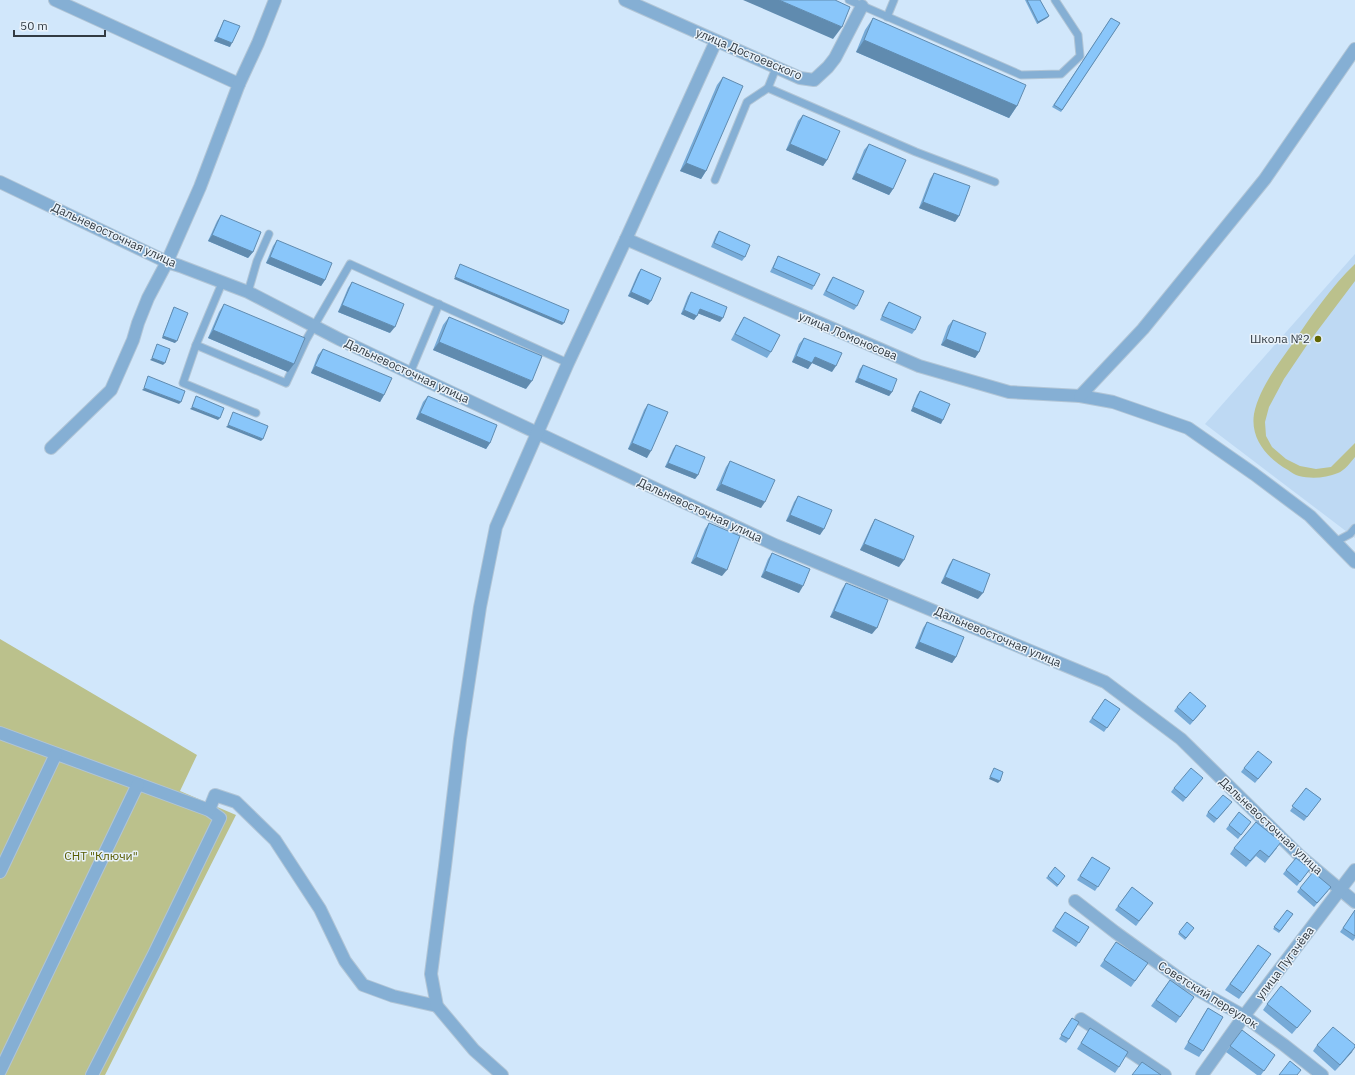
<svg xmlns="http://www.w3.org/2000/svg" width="1355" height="1075" viewBox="0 0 1355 1075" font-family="'IBM Plex Sans',sans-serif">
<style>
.built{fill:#bed9f3}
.green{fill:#bbc18c}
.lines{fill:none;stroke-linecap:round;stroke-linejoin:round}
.lane-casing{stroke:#b1c5d6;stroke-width:9}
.street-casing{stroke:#b1c5d6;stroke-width:14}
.lane{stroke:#85afd4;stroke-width:7}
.street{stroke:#85afd4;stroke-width:12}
.wall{fill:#76aad7}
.shaded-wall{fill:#608baf}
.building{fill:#89c6fa;stroke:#608baf}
.poi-dot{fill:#626704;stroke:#e9f2fa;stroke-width:1.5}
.labels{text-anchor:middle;stroke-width:3;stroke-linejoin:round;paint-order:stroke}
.street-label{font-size:12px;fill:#323b43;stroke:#e9f2fa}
.poi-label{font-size:12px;fill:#323b43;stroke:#e9f2fa;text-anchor:end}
.park-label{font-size:12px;fill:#575b00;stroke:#e9f2fa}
</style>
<rect width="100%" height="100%" fill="#d1e7fb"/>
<polygon class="built" points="1355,254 1355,538 1205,424"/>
<g class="green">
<path d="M1355,264V281L1309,342L1284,379L1269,407L1265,422L1266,436L1272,447L1286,459L1300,466L1316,469L1331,467L1355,443V457C1351,462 1344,471 1338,473C1326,478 1311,479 1299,476C1295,475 1291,472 1288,470C1268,459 1250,439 1254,414C1259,389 1278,364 1293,343C1312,315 1331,287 1355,264Z"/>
<polygon points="0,639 197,755 180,791 236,815 105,1075 0,1075"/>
</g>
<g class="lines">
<g class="lane-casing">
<g id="lane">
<polyline points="849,0 1021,75 1061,74 1080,56 1078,35 1055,0"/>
<polyline points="887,17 894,0"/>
<polyline points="776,68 768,88 916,152 995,182"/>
<polyline points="715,180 747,102 768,88"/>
<polyline points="222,283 196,345 286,383 306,340 350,264 568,363"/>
<polyline points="248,292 257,261 269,234"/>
<polyline points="196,345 183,383 256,413"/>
<polyline points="410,373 439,304"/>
<polyline points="1335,542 1350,534 1355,528"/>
</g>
</g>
<g class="street-casing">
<g id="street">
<polyline points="55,0 239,84"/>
<polyline points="625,0 800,78 814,80 828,67 835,58 862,6"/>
<polyline points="0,182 167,262 180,266 248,292 339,339 410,373 775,545 1105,682 1181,739 1301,857 1355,902"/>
<polyline points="626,239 919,366 1009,392 1080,396 1113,402 1188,428 1254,474 1310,516 1355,562"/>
<polyline points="1080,396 1143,329 1265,179 1355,49"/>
<polyline points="51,448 111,390 133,340 138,323 148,298 167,262 200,187 239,84 258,43 275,0"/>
<polyline points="0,733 209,810 220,818 154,954 92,1075"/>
<polyline points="209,810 215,795 236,802 275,840 320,909 345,961 363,985 393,996 437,1006"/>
<polyline points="0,872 56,754"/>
<polyline points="1075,901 1115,932 1187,984 1244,1016 1284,1045 1322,1075"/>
<polyline points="1081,1019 1165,1075"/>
<polyline points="0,1071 138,784"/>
<polyline points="502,1075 474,1050 437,1006 431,974 445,866 460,739 480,607 496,527 568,363 626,239 716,41"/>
<polyline points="1202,1075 1244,1016 1355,870"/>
</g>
</g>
<use href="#lane" class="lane"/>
<use href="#street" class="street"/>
</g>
<g class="wall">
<polygon points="1025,0 1040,0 1049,16 1047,18 1037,24"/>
<polygon points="873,18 1017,106 1009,118 856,52 865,30"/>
<polygon points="1111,18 1120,23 1061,112 1052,107"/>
<polygon points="224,20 230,47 214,41 222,24"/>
<polygon points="723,77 706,171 701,179 680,171 717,85"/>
<polygon points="803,115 827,160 823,166 786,150 798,121"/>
<polygon points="869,144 893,189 889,195 852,179 864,150"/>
<polygon points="934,173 959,216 955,222 919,208 930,179"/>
<polygon points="221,215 253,252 248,258 208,241 217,221"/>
<polygon points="719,231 745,257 742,261 711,247 716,235"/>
<polygon points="277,240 325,280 321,286 266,263 273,246"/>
<polygon points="778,256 814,286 812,290 770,272"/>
<polygon points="641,269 648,305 628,296 638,273"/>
<polygon points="833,277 857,306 854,310 823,295 830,281"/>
<polygon points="352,282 390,333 338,312 348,288"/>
<polygon points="691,292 720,322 698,313 694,320 681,314 688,296"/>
<polygon points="889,302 915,330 912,334 880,320 886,306"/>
<polygon points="224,304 294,364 288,372 208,338 219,312"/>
<polygon points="174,307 175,343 162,338 173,309"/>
<polygon points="449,317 526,389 433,350 443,325"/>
<polygon points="744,317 771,352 767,358 731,340 740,323"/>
<polygon points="953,320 979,352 975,358 941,345 948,326"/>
<polygon points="804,338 832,372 812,363 808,369 792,362 799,344"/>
<polygon points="323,349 384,395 380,402 311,373 318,355"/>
<polygon points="863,365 892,392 889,396 855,382 860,369"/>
<polygon points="920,391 941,424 911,411 917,395"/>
<polygon points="428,396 490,443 486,449 416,419 423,402"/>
<polygon points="648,404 647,458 628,449 644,410"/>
<polygon points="676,445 698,475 695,479 665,467 673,449"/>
<polygon points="730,461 761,508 716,490 726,467"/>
<polygon points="798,496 820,535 786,521 794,502"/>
<polygon points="875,519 899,567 860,550 871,526"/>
<polygon points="709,523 722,576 691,563 705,529"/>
<polygon points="772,553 799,593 761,577 768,559"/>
<polygon points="953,559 978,599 941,583 949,565"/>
<polygon points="846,583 872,634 830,617 842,589"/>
<polygon points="927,622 956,657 952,663 915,648 923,628"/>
<polygon points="1105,699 1120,709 1104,732 1089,722"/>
<polygon points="1177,707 1203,710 1190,725 1174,711"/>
<polygon points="1269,766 1255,783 1241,772 1244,768"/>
<polygon points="1203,778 1183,802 1171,792 1174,788"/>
<polygon points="1306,788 1321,799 1304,821 1290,811"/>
<polygon points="1229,806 1214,823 1206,816 1208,812"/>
<polygon points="1251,822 1238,839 1226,829 1229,825"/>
<polygon points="1234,848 1277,848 1265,863 1256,856 1246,867 1230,854"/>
<polygon points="1092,857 1110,868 1095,891 1077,880"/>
<polygon points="1310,869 1297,886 1283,874 1286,870"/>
<polygon points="1048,876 1065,876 1057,887 1046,878"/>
<polygon points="1132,887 1153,903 1136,926 1115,910"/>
<polygon points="1300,888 1328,891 1314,907 1297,892"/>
<polygon points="1287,910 1293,914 1279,933 1273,929"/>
<polygon points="1355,910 1355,938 1353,941 1340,932"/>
<polygon points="1065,912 1089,927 1076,947 1052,931"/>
<polygon points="1187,922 1194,928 1185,940 1178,934"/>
<polygon points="1116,942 1148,963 1131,987 1100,966"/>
<polygon points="1258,945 1271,954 1239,999 1225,990"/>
<polygon points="1170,980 1194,997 1176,1023 1151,1006"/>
<polygon points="1267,1004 1306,1017 1292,1034 1263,1010"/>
<polygon points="1208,1008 1203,1051 1199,1057 1184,1049 1204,1014"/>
<polygon points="1072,1018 1069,1039 1066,1043 1059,1039"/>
<polygon points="1090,1028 1119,1067 1115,1073 1077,1049"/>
<polygon points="1242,1030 1275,1055 1261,1075 1257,1075 1226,1052"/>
<polygon points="1317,1045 1352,1052 1335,1071 1313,1051"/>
</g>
<g class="shaded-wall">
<polygon points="743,0 779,0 842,27 833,39"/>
<polygon points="1049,16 1047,18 1037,24 1038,22"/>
<polygon points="217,37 232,43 230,47 214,41"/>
<polygon points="864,40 1017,106 1009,118 856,52"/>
<polygon points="790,144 827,160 823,166 786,150"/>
<polygon points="686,163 706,171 701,179 680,171"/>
<polygon points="856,173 893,189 889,195 852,179"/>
<polygon points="923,202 959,216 955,222 919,208"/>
<polygon points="212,235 253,252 248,258 208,241"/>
<polygon points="270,257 325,280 321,286 266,263"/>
<polygon points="455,277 564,323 562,325 454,279"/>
<polygon points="631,292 651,301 648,305 628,296"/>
<polygon points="342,305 395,327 390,333 338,312"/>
<polygon points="700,309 723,318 720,322 697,313"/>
<polygon points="684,310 697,316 694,320 681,314"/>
<polygon points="213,330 294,364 288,372 208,338"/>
<polygon points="163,336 177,341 175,343 162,338"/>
<polygon points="946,339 979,352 975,358 941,345"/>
<polygon points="439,342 532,381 526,389 433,350"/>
<polygon points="796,356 815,357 836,366 832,372 812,363 808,369 792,362"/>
<polygon points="152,358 165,363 163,365 150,360"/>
<polygon points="315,366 384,395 380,402 311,373"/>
<polygon points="858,378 892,392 889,396 855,382"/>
<polygon points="144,388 181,402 179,404 142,390"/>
<polygon points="192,407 220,418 218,420 190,409"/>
<polygon points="913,407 943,420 941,424 911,411"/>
<polygon points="420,413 490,443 486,449 416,419"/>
<polygon points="228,425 263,439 261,441 226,427"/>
<polygon points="632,443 651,451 647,458 628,449"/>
<polygon points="668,463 698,475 695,479 665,467"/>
<polygon points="721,484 765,502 761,508 716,490"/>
<polygon points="790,515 824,529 820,535 786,521"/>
<polygon points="864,544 904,560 899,567 860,550"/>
<polygon points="696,557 727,570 722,576 691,563"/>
<polygon points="765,571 803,586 799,593 761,577"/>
<polygon points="945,577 983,593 978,599 941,583"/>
<polygon points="834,611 877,628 872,634 830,617"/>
<polygon points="919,642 956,657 952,663 915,648"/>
<polygon points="990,777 1000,781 998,783 989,779"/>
<polygon points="1355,1047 1352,1052 1335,1071"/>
</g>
<g class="building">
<polygon points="779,0 835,0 850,7 842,27"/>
<polygon points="1027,0 1040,0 1049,16 1038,22"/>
<polygon points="873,18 1026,85 1017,106 864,40"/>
<polygon points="1111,18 1120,23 1062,110 1054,105"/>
<polygon points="224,20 240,26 232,43 217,37"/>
<polygon points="723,77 743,86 706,171 686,163"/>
<polygon points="803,115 840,131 827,160 790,144"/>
<polygon points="869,144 906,160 893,189 856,173"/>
<polygon points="934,173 970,186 959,216 923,202"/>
<polygon points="221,215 261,232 253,252 212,235"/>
<polygon points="719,231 750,245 745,257 714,243"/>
<polygon points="277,240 332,263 325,280 270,257"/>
<polygon points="778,256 820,274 814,286 773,268"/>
<polygon points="460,264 569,310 564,323 455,277"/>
<polygon points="641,269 661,278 651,301 631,292"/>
<polygon points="833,277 864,291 857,306 826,291"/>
<polygon points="352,282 404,304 395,327 342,305"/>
<polygon points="691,292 727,307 723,318 700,309 697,316 684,310"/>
<polygon points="889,302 921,317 915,330 882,316"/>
<polygon points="224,304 305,338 294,364 213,330"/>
<polygon points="174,307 188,313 177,341 163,336"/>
<polygon points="449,317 542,356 532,381 439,342"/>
<polygon points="744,317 780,335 771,352 735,334"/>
<polygon points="953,320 986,333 979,352 946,339"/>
<polygon points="804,338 842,353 836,366 815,357 812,363 796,356"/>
<polygon points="157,344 170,349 165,363 152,358"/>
<polygon points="323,349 392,378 384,395 315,366"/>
<polygon points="863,365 897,379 892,392 858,378"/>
<polygon points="148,376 185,391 181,402 144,388"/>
<polygon points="920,391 950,404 943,420 913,407"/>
<polygon points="196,396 224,408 220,418 192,407"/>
<polygon points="428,396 497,425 490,443 420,413"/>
<polygon points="648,404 668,412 651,451 632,443"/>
<polygon points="233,412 268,426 263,439 228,425"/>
<polygon points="676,445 705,457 698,475 668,463"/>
<polygon points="730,461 775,480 765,502 721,484"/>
<polygon points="798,496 832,510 824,529 790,515"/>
<polygon points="875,519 914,536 904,560 864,544"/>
<polygon points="709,523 740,536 727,570 696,557"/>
<polygon points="772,553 810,569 803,586 765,571"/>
<polygon points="953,559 990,574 983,593 945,577"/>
<polygon points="846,583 888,600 877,628 834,611"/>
<polygon points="927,622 964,637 956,657 919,642"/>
<polygon points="1190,692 1206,706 1193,721 1177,707"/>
<polygon points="1105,699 1120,709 1107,728 1092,718"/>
<polygon points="1258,751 1272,762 1258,779 1244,768"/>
<polygon points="994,768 1003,772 1000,781 990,777"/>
<polygon points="1191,768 1203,778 1186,798 1174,788"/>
<polygon points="1306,788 1321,799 1307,817 1292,806"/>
<polygon points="1223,795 1232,802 1217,819 1208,812"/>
<polygon points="1239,812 1251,822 1241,835 1229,825"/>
<polygon points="1256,822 1281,842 1269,857 1260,850 1250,861 1234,848"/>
<polygon points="1092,857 1110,868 1098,887 1080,876"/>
<polygon points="1296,858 1310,869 1300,882 1286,870"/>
<polygon points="1055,867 1065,876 1058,885 1048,876"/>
<polygon points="1313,872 1331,887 1317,903 1300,888"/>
<polygon points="1132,887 1153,903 1139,921 1118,906"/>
<polygon points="1287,910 1293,914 1280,931 1274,927"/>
<polygon points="1355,910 1355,936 1343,928"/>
<polygon points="1065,912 1089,927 1079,943 1055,927"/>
<polygon points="1187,922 1194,928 1186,938 1179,932"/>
<polygon points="1116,942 1148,963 1135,981 1104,960"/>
<polygon points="1258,945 1271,954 1243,993 1230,984"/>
<polygon points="1170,980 1194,997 1180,1017 1156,1000"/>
<polygon points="1281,986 1311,1011 1297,1028 1267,1004"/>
<polygon points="1208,1008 1223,1017 1203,1051 1188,1042"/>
<polygon points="1072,1018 1079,1022 1069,1039 1061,1035"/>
<polygon points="1333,1027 1355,1045 1355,1047 1340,1065 1317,1045"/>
<polygon points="1090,1028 1128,1052 1119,1067 1081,1043"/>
<polygon points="1242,1030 1275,1055 1264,1071 1230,1046"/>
<polygon points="1290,1061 1301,1070 1297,1075 1279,1075"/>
<polygon points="1142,1062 1161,1075 1132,1075"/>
</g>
<circle class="poi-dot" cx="1318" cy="339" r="4"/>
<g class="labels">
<g class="street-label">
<text transform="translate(749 54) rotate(23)" y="4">улица Достоевского</text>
<text transform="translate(114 235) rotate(25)" y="4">Дальневосточная улица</text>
<text transform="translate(848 336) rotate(23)" y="4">улица Ломоносова</text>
<text transform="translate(407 371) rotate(25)" y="4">Дальневосточная улица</text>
<text transform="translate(700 510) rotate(25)" y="4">Дальневосточная улица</text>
<text transform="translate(998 637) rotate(23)" y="4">Дальневосточная улица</text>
<text transform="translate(1271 826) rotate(43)" y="4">Дальневосточная улица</text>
<text transform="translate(1285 963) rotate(-53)" y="4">улица Пугачёва</text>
<text transform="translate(1208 995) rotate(32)" y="4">Советский переулок</text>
</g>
<g class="poi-label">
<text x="1310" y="343">Школа №2</text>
</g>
<g class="park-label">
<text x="101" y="860">СНТ "Ключи"</text>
</g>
</g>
<path d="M14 30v6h91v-6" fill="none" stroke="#323b43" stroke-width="2"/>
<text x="20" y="30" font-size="12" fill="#323b43" stroke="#e9f2fa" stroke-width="3" paint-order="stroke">50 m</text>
</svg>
